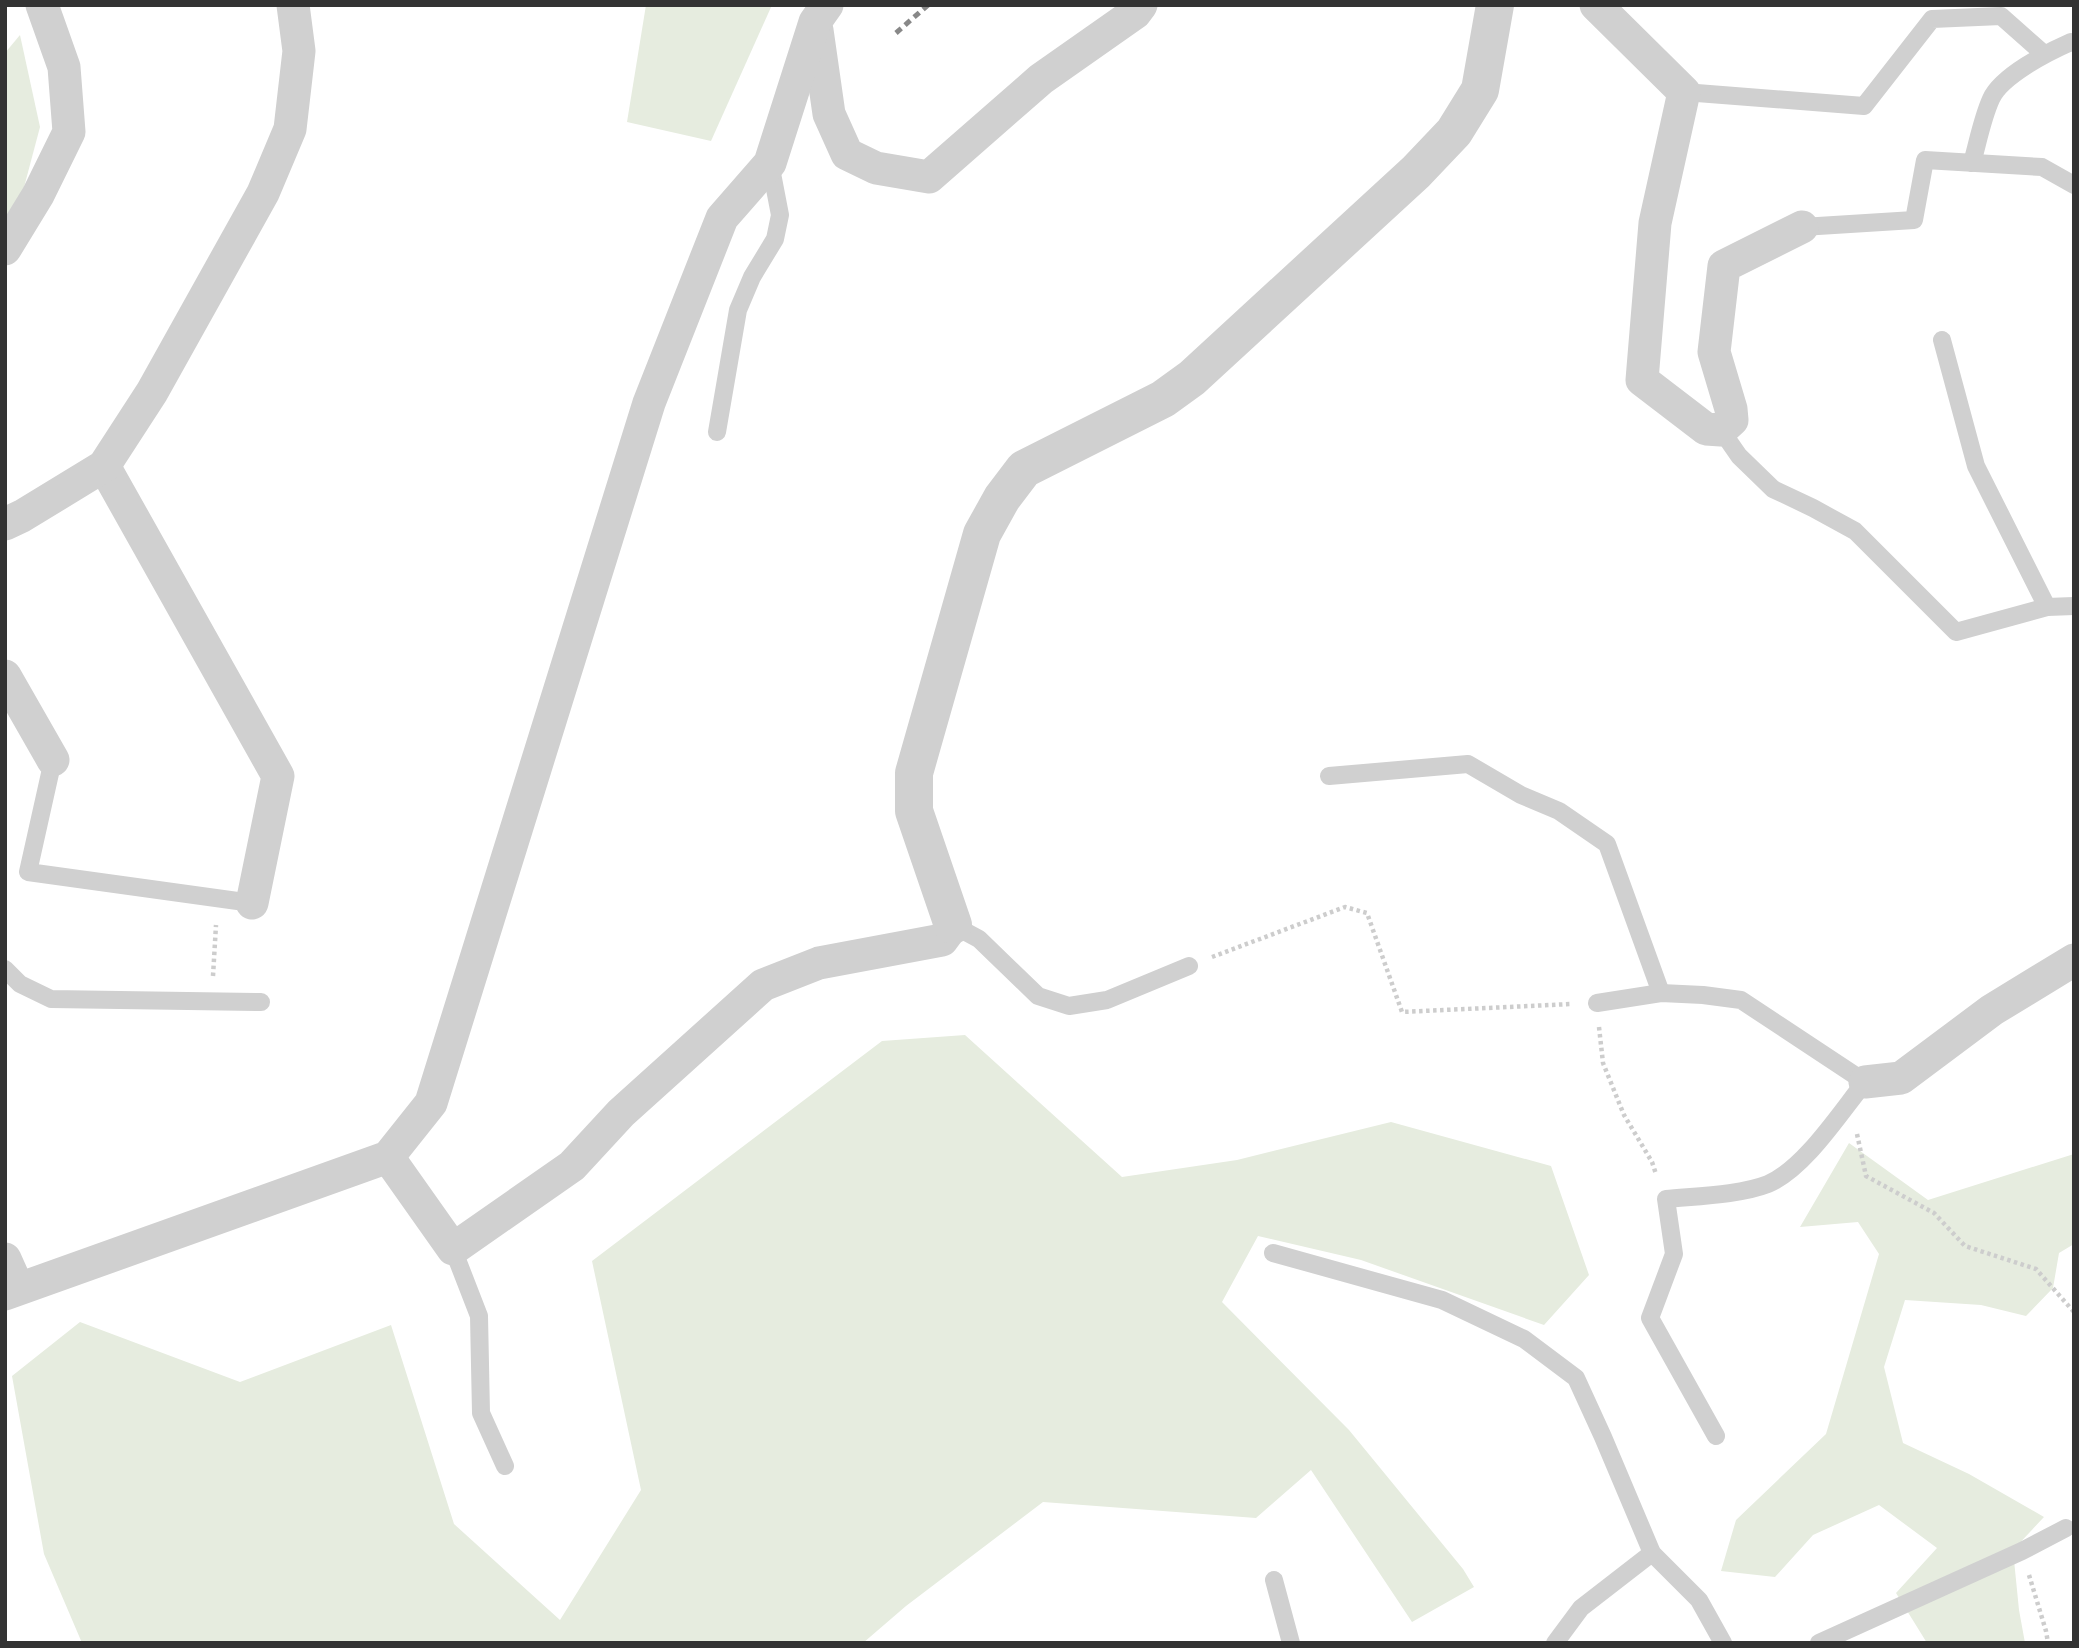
<svg xmlns="http://www.w3.org/2000/svg" width="2079" height="1648" viewBox="0 0 2079 1648" font-family="'Roboto Condensed',sans-serif">
<style>
.green{fill:#e6ecdf}
.lines{fill:none;stroke-linecap:round;stroke-linejoin:round}
.path{stroke:#cdcdcd;stroke-width:4.5;stroke-dasharray:3.5 3.5;stroke-linecap:butt}
.service{stroke:#d0d0d0;stroke-width:18}
.minor{stroke:#d0d0d0;stroke-width:33}
.tertiary{stroke:#d0d0d0;stroke-width:38}
.rail{stroke:#888;stroke-width:5;stroke-dasharray:7 5;stroke-linecap:butt}
</style>
<rect width="100%" height="100%" fill="#fff"/>
<g class="green">
<polygon points="646,5 772,5 711,141 627,122"/>
<polygon points="20,35 40,127 23,191 5,219 5,53"/>
<polygon points="965,1035 1122,1177 1237,1160 1391,1122 1551,1166 1589,1275 1544,1325 1361,1260 1258,1236 1222,1302 1349,1430 1463,1569 1474,1587 1412,1622 1311,1470 1256,1518 1043,1502 906,1606 863,1643 82,1643 44,1554 12,1376 80,1322 240,1382 391,1325 454,1524 560,1620 641,1490 592,1261 882,1041"/>
<polygon points="1849,1143 1928,1200 2074,1154 2074,1244 2059,1253 2053,1288 2026,1316 1981,1305 1905,1300 1884,1367 1903,1443 1969,1474 2044,1517 2013,1550 2019,1610 2025,1643 1927,1643 1896,1593 1937,1548 1879,1505 1813,1535 1775,1577 1721,1571 1736,1520 1826,1434 1879,1254 1858,1222 1800,1227"/>
</g>
<g class="lines">
<g class="path">
<polyline points="1212,957 1345,907 1367,913 1402,1012 1571,1004"/>
<polyline points="213,976 216,925"/>
<polyline points="1599,1027 1603,1063 1624,1115 1652,1162 1656,1174"/>
<polyline points="1857,1134 1866,1176 1934,1213 1965,1246 2036,1269 2074,1312"/>
<polyline points="2029,1575 2046,1631 2048,1643"/>
</g>
<g class="service">
<polyline points="1684,92 1864,106 1932,19 2001,16 2044,54"/>
<path d="M1972,163C1978,142 1982,119 1991,99C2001,76 2048,52 2071,42L2074,43"/>
<polyline points="1802,227 1914,220 1925,160 2042,167 2074,185"/>
<polyline points="1942,340 1976,466 2047,607"/>
<polyline points="1721,430 1739,456 1773,489 1813,508 1855,531 1956,632 2047,607 2074,606"/>
<polyline points="717,432 738,310 752,277 775,239 780,215 770,163"/>
<polyline points="53,760 28,872 252,903"/>
<polyline points="1329,776 1468,764 1521,795 1559,811 1607,844 1661,993"/>
<polyline points="953,925 979,939 1038,996 1069,1006 1107,1000 1189,966"/>
<polyline points="5,969 20,984 51,999 261,1002"/>
<path d="M1597,1003L1661,993L1703,995L1741,1000L1865,1082C1840,1113 1804,1169 1768,1184C1740,1195 1696,1196 1666,1199L1674,1254L1650,1318L1716,1436"/>
<polyline points="453,1249 479,1316 481,1413 505,1466"/>
<polyline points="1273,1253 1442,1300 1524,1339 1576,1378 1603,1437 1652,1553 1699,1600 1723,1643"/>
<polyline points="1274,1580 1291,1643"/>
<polyline points="1555,1643 1581,1608 1652,1553"/>
<polyline points="1819,1643 2022,1551 2066,1528"/>
</g>
<g class="minor">
<polyline points="1596,5 1684,92 1655,223 1642,380 1706,429 1721,430 1732,420 1731,409 1714,352 1724,266 1802,227"/>
<polyline points="817,30 829,114 847,154 876,168 929,177 1041,79 1135,13 1141,5"/>
<polyline points="5,249 38,195 69,132 64,67 42,5"/>
<polyline points="104,466 278,776 252,903"/>
<polyline points="5,524 22,516 104,466 152,392 263,193 290,129 299,51 293,5"/>
<polyline points="5,676 53,760"/>
<polyline points="1865,1082 1901,1078 1992,1010 2074,960"/>
<polyline points="388,1157 453,1249 572,1166 621,1113 763,985 819,963 942,940 953,925"/>
<polyline points="5,1259 18,1288"/>
<polyline points="5,1294 388,1157 431,1103 649,403 722,218 770,163 815,22 827,5"/>
</g>
<polyline class="tertiary" points="953,925 914,811 914,773 982,534 1002,498 1024,469 1163,399 1192,378 1416,172 1454,132 1480,90 1495,5"/>
<polyline class="rail" points="896,33 928,5"/>
</g>
<rect width="2079" height="1648" fill="none" stroke="#333333" stroke-width="14"/>
</svg>
